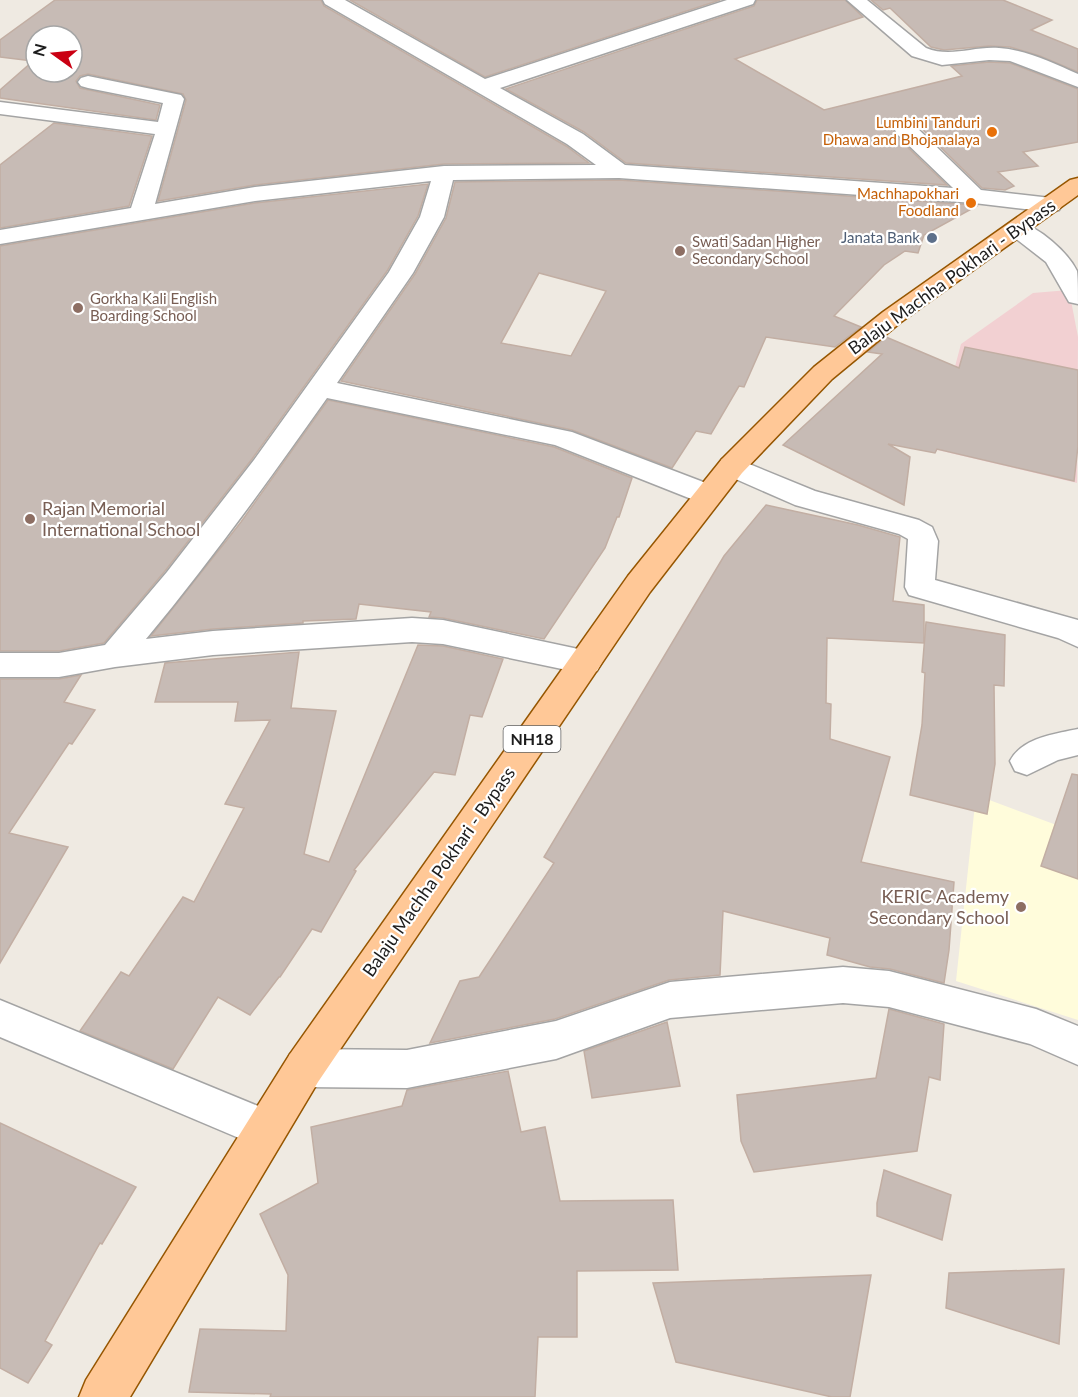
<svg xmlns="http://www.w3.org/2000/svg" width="1078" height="1397" viewBox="0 0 1078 1397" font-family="Lato,sans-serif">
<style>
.commercial{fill:#f2d0d2}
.education{fill:#fffcdb}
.building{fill:#c7bbb5;stroke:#c2aea3;stroke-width:1.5;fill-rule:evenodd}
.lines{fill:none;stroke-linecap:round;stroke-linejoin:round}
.minor-casing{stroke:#a4a4a4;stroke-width:3}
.major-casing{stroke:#965600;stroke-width:3}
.minor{fill:#fff;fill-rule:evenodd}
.major{fill:#ffc897;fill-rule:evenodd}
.food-dot{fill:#e8710a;stroke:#fff;stroke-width:2}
.service-dot{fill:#5c6f8a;stroke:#fff;stroke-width:2}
.education-dot{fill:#8d6e63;stroke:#fff;stroke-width:2}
.labels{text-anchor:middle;stroke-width:4.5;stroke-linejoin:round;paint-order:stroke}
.far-food-label{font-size:15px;fill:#c56008;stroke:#fff;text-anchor:end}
.far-service-label{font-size:15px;fill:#4e5e75;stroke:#fff;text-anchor:end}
.far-education-label{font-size:15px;fill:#785e54;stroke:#fff;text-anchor:start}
.shield{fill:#fff;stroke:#616161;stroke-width:1.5}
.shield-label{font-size:16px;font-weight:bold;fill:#1d1d1d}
.street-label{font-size:18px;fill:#1d1d1d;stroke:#fff}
.education-label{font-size:18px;fill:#785e54;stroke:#fff;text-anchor:start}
</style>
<rect width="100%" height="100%" fill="#efeae2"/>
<polygon class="commercial" points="1069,290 1078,337 1077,483 933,449 961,344 1033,293"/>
<polygon class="education" points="976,795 1078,833 1078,1020 956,981"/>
<g class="building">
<path d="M55,0H321L324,6L566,146L589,163L444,164L255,185L158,201L186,100L183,94L88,74L80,76L76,81L80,88L160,105L156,120L0,98V90L33,61L0,57V40ZM36,36H72V72H36Z"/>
<polygon points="350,0 720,0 485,77"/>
<polygon points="757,0 845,0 863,17 735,59 824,110 962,76 951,66 989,62 1010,63 1078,89 1078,142 1023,152 1038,166 998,172 1014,186 1005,190 982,188 916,123 906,122 896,124 893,129 896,136 947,185 626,163 584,132 506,89 754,6"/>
<polygon points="871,0 1003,0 1052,20 1031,30 1078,49 1078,72 1040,56 1010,47 989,46 944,50 931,47 890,8 883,10"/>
<polygon points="54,123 152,136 129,206 0,228 0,165"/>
<path d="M619,180L974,205L977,206L924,235L918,253L905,251L884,265L834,316L861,327L835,347L766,337L744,387L739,386L711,434L696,431L672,468L572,430L341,381L415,274L446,218L455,182ZM539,273L606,291L571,356L501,343Z"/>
<polygon points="428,184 418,216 387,271 252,459 165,571 104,643 59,651 0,651 0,246 255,203"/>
<polygon points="886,337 959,368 965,347 1078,370 1078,446 1074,481 937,449 935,453 888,444 910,457 904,505 783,445 882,354 868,352"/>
<polygon points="328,400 554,447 632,478 619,517 617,517 605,548 544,639 443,618 429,617 431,612 359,604 356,619 303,621 303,623 213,629 151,636 241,522"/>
<polygon points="766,505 858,525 900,537 893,601 924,605 924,643 827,638 826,703 831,704 830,739 890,757 861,862 954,882 949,950 944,983 890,969 870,967 827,955 830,938 723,911 720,975 669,980 555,1019 430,1043 460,981 479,977 554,863 544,857 724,556"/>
<polygon points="926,622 1005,635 1004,686 994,685 995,764 987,814 910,795 922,725 925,673 922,672"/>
<polygon points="418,645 443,646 503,659 482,717 470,715 455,775 434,772 354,870 356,871 321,932 312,929 280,977 279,977 250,1015 218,997 173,1069 80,1031 121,972 129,976 183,897 194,902 244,808 225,804 270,720 235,721 238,702 155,702 165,663 299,652 291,708 336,711 304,854 329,862"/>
<polygon points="81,675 64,702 95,710 72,744 69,743 9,833 68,847 0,963 0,679 59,679"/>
<polygon points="1072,774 1078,775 1078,879 1041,866"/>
<polygon points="889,1009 944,1024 940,1080 929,1077 917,1151 754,1172 741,1141 737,1095 876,1078"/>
<polygon points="667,1022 680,1086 592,1098 584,1051"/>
<polygon points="508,1071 521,1132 545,1127 560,1201 673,1200 678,1270 577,1271 577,1337 538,1337 535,1397 270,1397 271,1394 189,1392 200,1329 286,1331 288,1275 260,1214 318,1183 311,1127 402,1106 407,1090"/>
<polygon points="0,1123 136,1187 102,1244 100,1243 45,1341 52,1345 28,1383 0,1368"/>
<polygon points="884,1170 951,1195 942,1240 877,1216 877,1203"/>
<polygon points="1064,1269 1059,1344 946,1308 949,1273"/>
<polygon points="871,1275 850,1397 832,1397 676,1362 653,1283"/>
</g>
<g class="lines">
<g class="minor-casing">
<g id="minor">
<path d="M323,0H345L485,79L727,0H755L753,4L500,88L583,134L625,165L953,188L898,135L895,130L898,125L906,124L914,125L981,190L1051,198L1059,200L1062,205L1059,210L1051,212L974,203L619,178L453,180L444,217L413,273L337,383L572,432L719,488L723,495L719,502L709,505L699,502L555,445L327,398C269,480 210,562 146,639L213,631L412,618L443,620L597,653L602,662L597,671L586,674L443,644L412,642L213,655L115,667L59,677H0V653H59L105,645L167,572L254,460L389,272L420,217L431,181L255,201L0,244V230L131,208L155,134L0,114V102L158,122L163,103L88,88L81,86L78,82L81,78L88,76L181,95L184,99L155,204L255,187L444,166L596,165L567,144L325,4Z"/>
<path d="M847,0H867L926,48C951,58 973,46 999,48C1027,50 1053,63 1078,74V87L1010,61L989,60L942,65L912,56Z"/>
<path d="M1018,222C1039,227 1067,251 1077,271C1078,279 1078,295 1078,304L1069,302L1046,262L1010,234L1006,229L1010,224Z"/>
<polygon points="732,457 815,491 919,520 932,527 938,541 935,580 1078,620 1078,647 1058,638 909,595 905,587 908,539 899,534 795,505 722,473 718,466 722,459"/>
<path d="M1078,729V755L1058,760L1027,775L1015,771L1010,761C1022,738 1054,734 1078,729Z"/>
<polygon points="843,967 889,971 1036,1009 1078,1026 1078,1065 1030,1044 889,1007 843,1003 670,1018 556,1059 407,1088 304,1087 290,1082 284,1068 290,1054 304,1049 407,1050 556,1021 670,982"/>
<polygon points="0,1000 280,1115 286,1129 280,1143 265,1149 0,1037"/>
</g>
</g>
<g class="major-casing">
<polygon id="major" points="1078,178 1078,195 901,322 832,379 742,473 650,592 318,1082 130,1397 79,1397 86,1380 290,1054 628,576 722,459 814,367 883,312 1070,180"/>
</g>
<use href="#minor" class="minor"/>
<use href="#major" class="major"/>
</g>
<g class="food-dot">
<circle cx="992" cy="132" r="6"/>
<circle cx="971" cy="203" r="6"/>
</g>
<circle class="service-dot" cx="932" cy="238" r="6"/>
<g class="education-dot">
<circle cx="680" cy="251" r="6"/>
<circle cx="78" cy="308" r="6"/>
<circle cx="30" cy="519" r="6"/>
<circle cx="1021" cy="907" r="6"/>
</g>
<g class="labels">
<g class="far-food-label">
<text x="980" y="128">Lumbini Tanduri<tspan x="980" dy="17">Dhawa and Bhojanalaya</tspan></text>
<text x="959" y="199">Machhapokhari<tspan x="959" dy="17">Foodland</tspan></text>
</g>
<g class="far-service-label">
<text x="920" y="243">Janata Bank</text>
</g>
<g class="far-education-label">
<text x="692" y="247">Swati Sadan Higher<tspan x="692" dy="17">Secondary School</tspan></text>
<text x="90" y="304">Gorkha Kali English<tspan x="90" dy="17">Boarding School</tspan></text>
</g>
<rect class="shield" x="503.5" y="726" width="57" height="26" rx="4.5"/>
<g class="shield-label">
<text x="532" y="745">NH18</text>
</g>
<g class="street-label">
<text transform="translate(952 277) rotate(-36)" y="6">Balaju Machha Pokhari - Bypass</text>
<text transform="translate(439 872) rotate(-55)" y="6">Balaju Machha Pokhari - Bypass</text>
</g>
<g class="education-label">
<text x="42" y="515">Rajan Memorial<tspan x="42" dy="21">International School</tspan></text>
<text x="1009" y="903" text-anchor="end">KERIC Academy<tspan x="1009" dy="21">Secondary School</tspan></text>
</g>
</g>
<g transform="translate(54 54) rotate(285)"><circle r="28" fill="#ffffff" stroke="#a5a5a5" stroke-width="1.5"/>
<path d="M0-4.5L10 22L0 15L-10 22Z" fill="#ca0013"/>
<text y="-9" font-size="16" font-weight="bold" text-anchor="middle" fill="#1d1d1d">N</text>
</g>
</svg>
